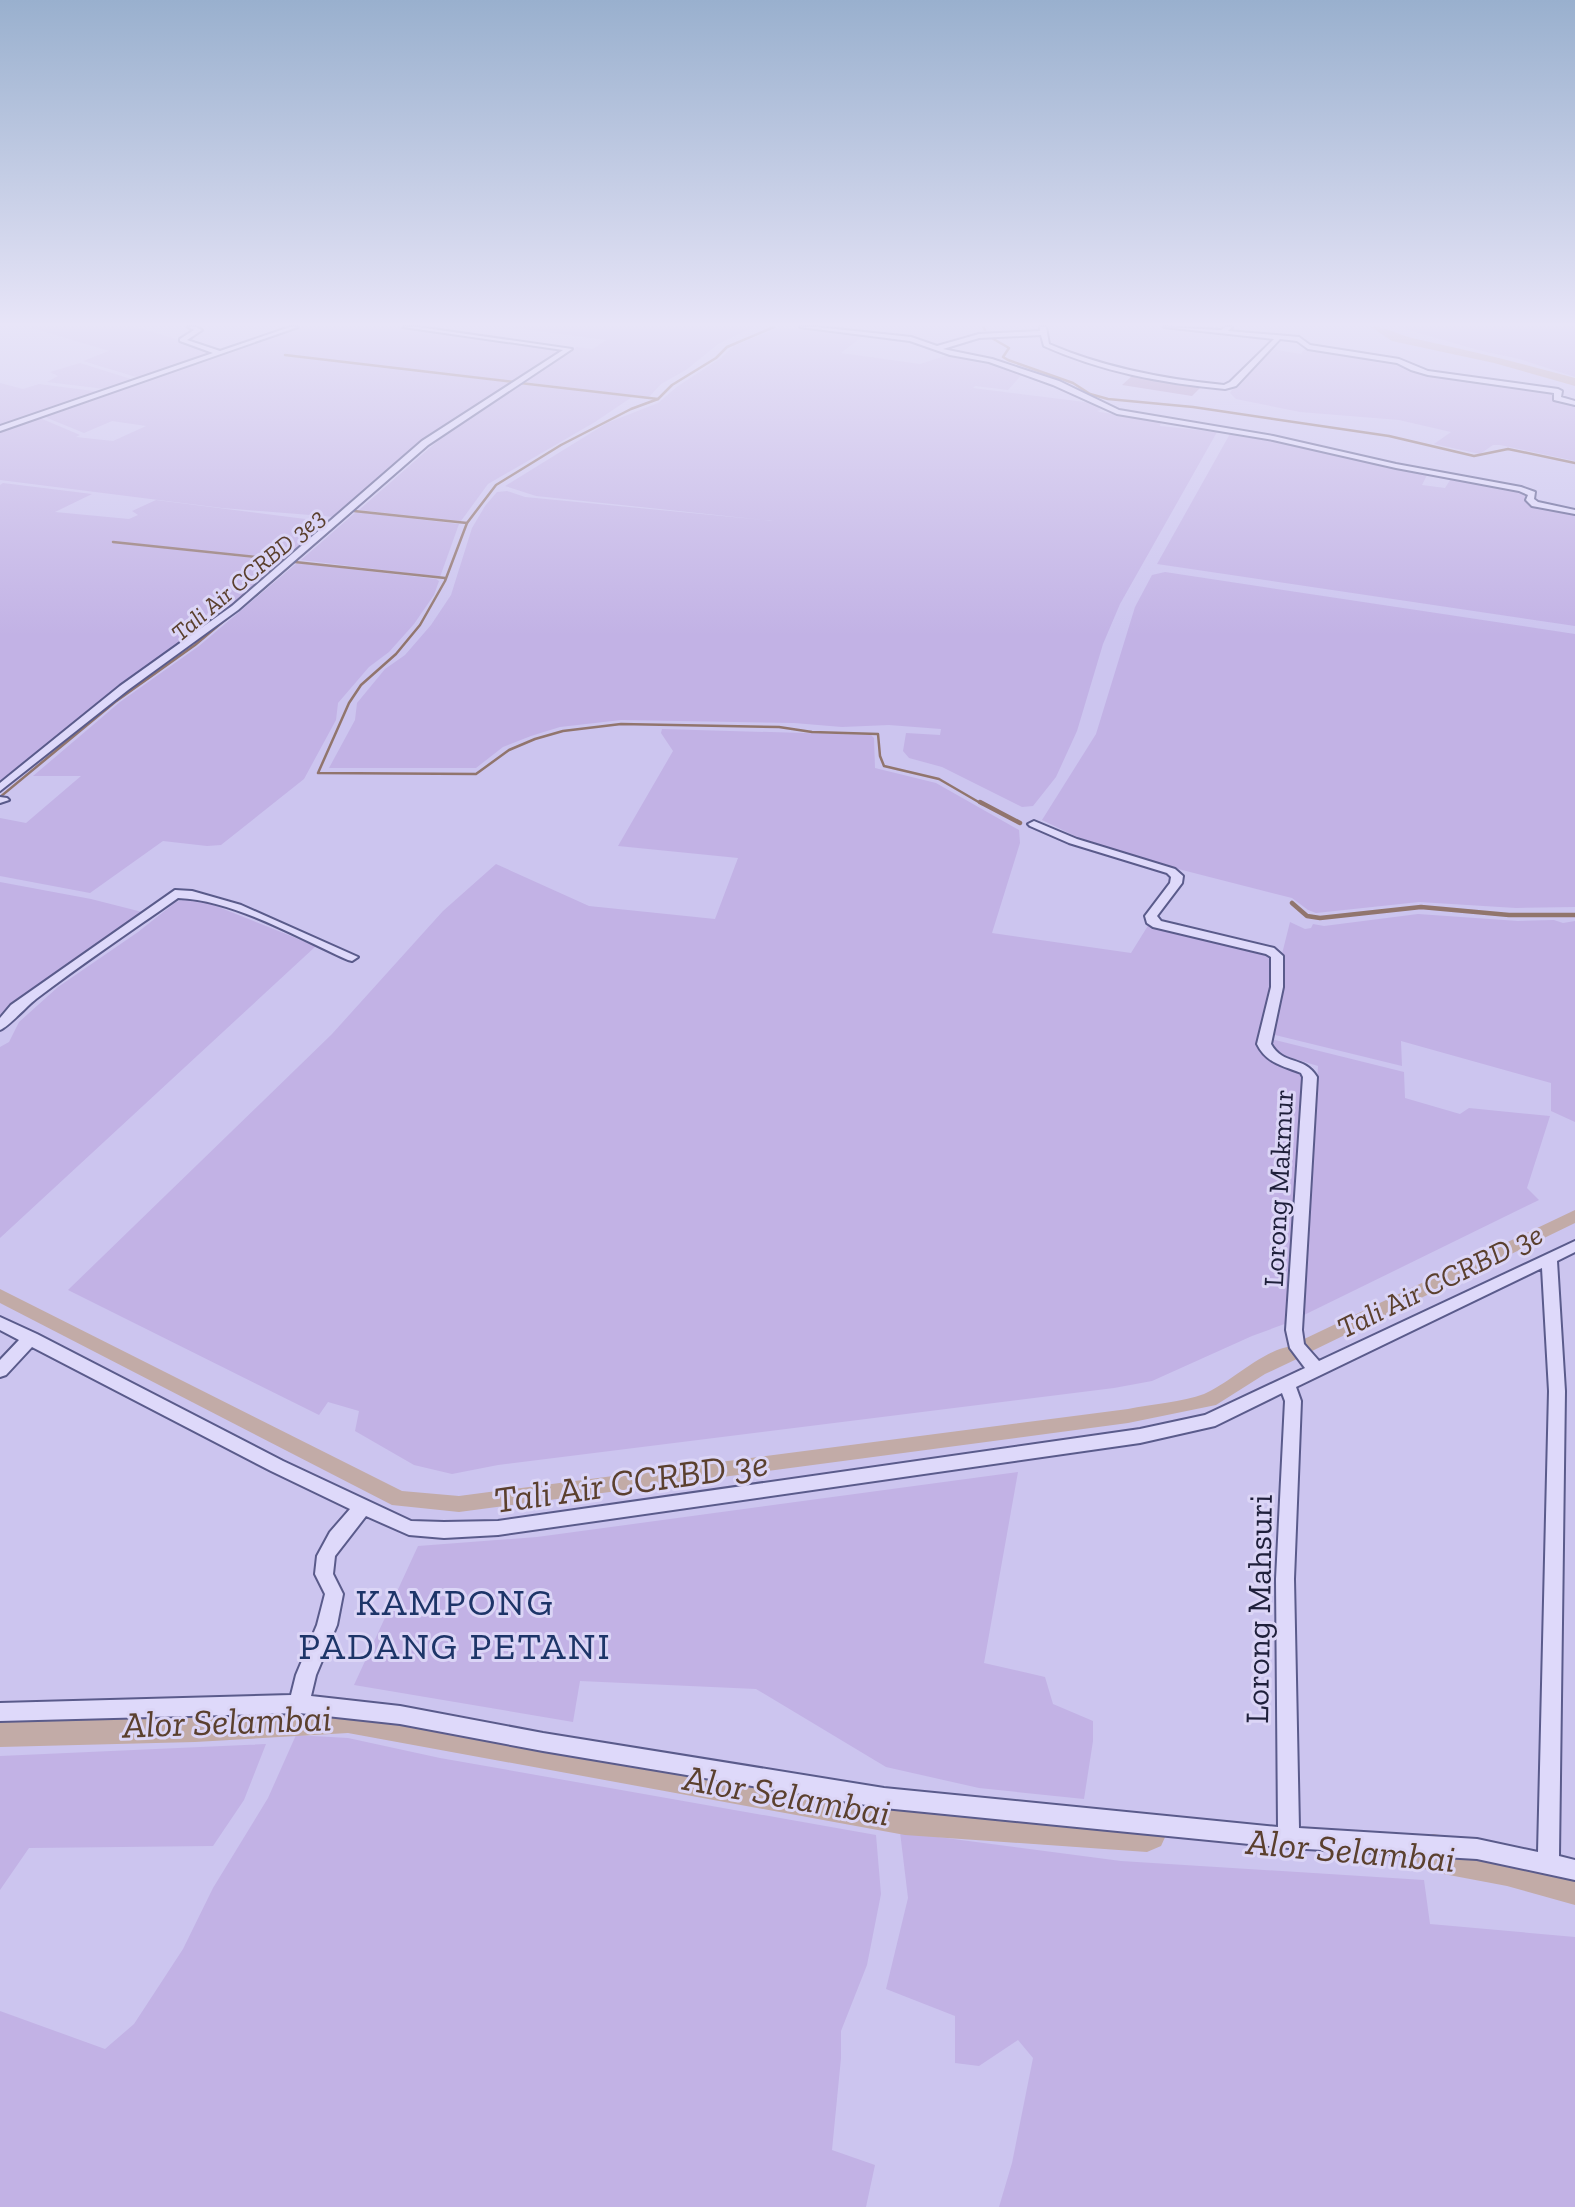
<svg xmlns="http://www.w3.org/2000/svg" width="1575" height="2207" viewBox="0 0 1575 2207" font-family="'Zilla Slab',serif">
<style>
.farmland{fill:#c2b2e5}
.cemetery{fill:#b198c3}
.lines{fill:none;stroke-linecap:round;stroke-linejoin:round}
.stream-far1{stroke:#91756d;stroke-width:2.5}
.stream{stroke:#91756d;stroke-width:4.5}
.canal{fill:#c2aba7;fill-rule:evenodd}
.river{fill:#c2aba7;fill-rule:evenodd}
.street-casing{stroke:#5a5b8b;stroke-width:4}
.street{fill:#ded9fa;fill-rule:evenodd}
.labels{text-anchor:middle;stroke-width:6;stroke-linejoin:round;paint-order:stroke}
.far-water-label{font-size:24px;font-style:italic;fill:#5b402e;stroke:#dbd5f6}
.street-label{font-size:28px;fill:#1f203b;stroke:#dbd5f6}
.water-label{font-size:30px;font-style:italic;fill:#5b402e;stroke:#dbd5f6}
.near-street-label{font-size:33px;fill:#1f203b;stroke:#dbd5f6}
.near-water-label{font-size:37px;font-style:italic;fill:#5b402e;stroke:#dbd5f6}
.near-quarter-label{font-size:38px;letter-spacing:2px;fill:#1d3568;stroke:#dbd5f6}
</style>
<rect width="100%" height="100%" fill="#ccc5ef"/>
<g class="farmland">
<polygon points="29,327 136,327 218,352 144,377 136,377 83,361 109,351"/>
<polygon points="301,327 404,327 567,348 516,382 284,355 514,383 453,422 335,517 222,508 0,480 0,431 40,418 80,435 76,437 113,441 146,426 112,421 84,433 45,417"/>
<polygon points="508,327 754,327 718,344 686,370 661,384 649,397 523,382 574,350 576,347 593,349 606,340"/>
<polygon points="780,327 864,335 841,353 920,364 951,354 985,360 1024,372 1008,390 975,386 973,388 1093,403 1101,410 1097,411 1100,412 1161,421 1160,426 1217,432 1120,604 1103,644 1077,731 1056,777 1033,806 1022,807 942,767 909,758 903,751 906,733 940,735 941,729 889,725 842,727 794,723 621,720 560,727 531,736 503,747 476,768 329,768 355,720 357,703 385,669 405,655 431,625 451,595 472,528 485,506 497,492 507,491 525,497 774,521 536,496 505,486 607,423 658,403 678,386 721,358 734,346"/>
<polygon points="1398,327 1575,327 1575,377 1519,359 1478,350"/>
<polygon points="1271,349 1301,354 1305,349 1399,363 1415,372 1433,376 1552,393 1557,398 1575,404 1575,461 1500,445 1493,445 1480,454 1434,444 1451,432 1399,420 1300,412 1236,399 1230,393 1235,385"/>
<polygon points="80,363 131,379 133,381 105,389 47,382 58,376 50,372"/>
<polygon points="0,383 23,389 39,384 101,392 0,427"/>
<polygon points="522,384 632,397 595,422 488,484 461,521 359,510 440,439"/>
<polygon points="1231,432 1428,473 1422,485 1445,488 1452,477 1526,493 1527,504 1575,513 1575,626 1157,564"/>
<polygon points="3,483 92,494 55,512 129,519 138,515 132,511 156,500 329,522 330,525 289,560 112,542 287,562 234,607 108,701 0,790 0,485"/>
<polygon points="356,512 459,524 440,577 301,560"/>
<polygon points="297,563 436,579 439,581 434,595 414,624 389,652 369,667 338,703 336,720 304,779 221,845 207,846 163,841 90,893 0,876 0,818 26,823 81,776 33,776 120,702 199,646"/>
<polygon points="1165,572 1575,634 1575,907 1516,908 1419,902 1316,913 1308,910 1292,898 1147,861 1075,836 1042,820 1096,734 1135,607 1152,575"/>
<polygon points="662,729 871,735 874,738 875,768 936,783 1019,830 1020,843 992,933 1131,953 1149,924 1272,957 1271,986 1258,1044 1262,1054 1272,1062 1301,1072 1304,1077 1290,1322 1252,1336 1152,1381 1114,1388 498,1465 452,1474 414,1465 355,1431 359,1411 328,1402 319,1415 68,1290 332,1034 443,911 496,864 589,906 715,919 738,858 618,846 673,751 661,733"/>
<polygon points="0,882 91,899 146,913 0,1026"/>
<polygon points="189,898 206,902 316,946 0,1238 0,1047 9,1042 19,1022 58,987 138,932 176,902"/>
<polygon points="1418,914 1518,921 1554,920 1563,923 1575,921 1575,1122 1551,1111 1551,1083 1401,1041 1402,1066 1271,1034 1284,979 1282,954 1290,922 1305,929 1311,928 1313,924 1324,926"/>
<polygon points="1271,1039 1404,1072 1405,1098 1460,1114 1469,1108 1550,1116 1527,1188 1539,1200 1304,1315 1318,1066 1282,1055 1273,1049"/>
<polygon points="1018,1472 984,1663 1045,1677 1053,1704 1093,1721 1093,1741 1084,1799 979,1788 886,1767 756,1689 580,1681 573,1722 354,1685 418,1546 537,1537"/>
<polygon points="296,1735 348,1738 440,1758 876,1835 881,1894 867,1965 841,2031 841,2058 832,2150 875,2165 866,2207 0,2207 0,2011 105,2049 134,2024 183,1949 213,1888 268,1798"/>
<polygon points="266,1744 244,1800 213,1846 29,1848 0,1890 0,1756"/>
<polygon points="900,1832 1121,1861 1424,1880 1430,1924 1575,1937 1575,2207 999,2207 1012,2163 1033,2058 1018,2040 979,2066 955,2063 955,2016 886,1989 908,1898"/>
</g>
<polygon class="cemetery" points="1132,376 1201,387 1192,396 1122,385"/>
<g class="lines">
<g class="stream-far1">
<polyline points="774,327 727,347 716,358 672,385 658,399 631,409 561,445 496,485 467,523 445,581 420,625 396,654 361,685 349,703 318,773 476,774 509,750 535,739 563,731 621,724 779,727 812,732 878,734 880,756 884,766 939,779 982,804"/>
<polyline points="983,327 985,330"/>
<polyline points="990,337 1009,348 1003,357 1008,360 1073,383 1090,394 1108,399 1193,407 1389,436 1474,456 1508,449 1575,463"/>
<polyline points="285,355 514,382"/>
<polyline points="520,383 658,399"/>
<polyline points="354,511 467,523"/>
<polyline points="113,542 285,560"/>
<polyline points="295,562 445,578"/>
<polyline points="256,595 434,440"/>
<polyline points="0,797 115,702 195,645 238,609"/>
</g>
<g class="stream">
<polyline points="980,802 1020,823"/>
<polyline points="1292,903 1307,916 1320,918 1421,907 1509,915 1575,915"/>
</g>
<path class="canal" d="M1575,1210V1223L1312,1351L1303,1352L1301,1357L1265,1374L1216,1405L1128,1423L459,1512L392,1505L0,1303V1289L402,1491L459,1496L1128,1409C1151,1404 1183,1402 1204,1394C1231,1383 1267,1345 1297,1346L1300,1341Z"/>
<g class="river">
<path d="M1371,327C1386,326 1396,334 1412,338C1467,350 1521,363 1575,378V386L1494,363L1392,341Z"/>
<polygon points="348,1699 905,1797 1147,1814 1161,1820 1167,1833 1161,1846 1147,1852 905,1835 348,1733 195,1742 0,1747 0,1713 195,1708"/>
<polygon points="1433,1834 1507,1846 1575,1865 1575,1905 1507,1886 1433,1872 1419,1867 1413,1853 1419,1839"/>
</g>
<g class="street-casing">
<g id="street">
<polygon points="188,327 196,327 202,330 187,340 220,351 290,327 298,327 0,431 0,426 213,353 180,341 180,339 194,330"/>
<polygon points="403,327 418,327 572,349 428,445 238,610 128,690 0,791 0,783 120,686 232,606 422,441 563,350"/>
<path d="M800,327H817L911,337L937,346L979,334L1040,331V327H1046L1049,344C1105,368 1164,379 1224,385L1230,382L1274,339L1164,327L1221,330L1225,327H1232L1228,331L1299,337L1310,345L1399,359L1428,371L1558,389L1562,391L1561,397L1575,401V405L1554,400V393L1428,375L1411,370L1397,363L1308,349L1297,341L1280,339L1236,386L1225,389C1162,383 1102,372 1044,346L1041,335L979,338L943,349L992,359L1059,381L1119,410L1273,436L1396,464L1521,487L1535,492L1534,499L1538,502L1575,510V514L1532,506L1526,500L1528,495L1519,491L1396,468L1273,440L1117,414L1053,385L989,362L950,355L910,341Z"/>
<polygon points="0,797 7,798 9,800 0,803"/>
<path d="M1034,821L1077,839L1175,869L1183,876L1182,883L1157,916L1161,921L1274,948L1283,956V987L1271,1044C1283,1066 1304,1055 1317,1077L1302,1330L1304,1344L1319,1361L1575,1241V1252L1557,1261L1565,1391L1559,1856L1575,1860V1880L1477,1859L1289,1848L884,1808L543,1751L400,1724L299,1713L0,1721V1703L291,1695L296,1675L317,1625L325,1594L315,1574L317,1556L330,1532L350,1509L271,1471L32,1347L6,1375L0,1377V1360L19,1340L0,1330V1317L37,1334L283,1461L411,1521L444,1522L498,1521L1140,1429L1205,1415L1305,1368L1290,1348L1286,1330L1303,1077L1301,1073C1283,1066 1266,1063 1257,1044L1271,987V957L1266,954L1153,927L1147,923L1145,916L1170,883L1171,877L1167,873L1069,843L1030,826L1028,824ZM1542,1268L1549,1391L1538,1852L1477,1839L1299,1828L1294,1579L1301,1401L1296,1387ZM1282,1393L1285,1401L1276,1579L1278,1827L884,1788L543,1733L400,1706L311,1696L316,1675L337,1625L343,1594L333,1574L335,1556L366,1516L409,1535L444,1538L498,1535L1140,1443L1215,1426Z"/>
<path d="M175,890L192,891L241,905L358,957L352,961L348,960C296,937 234,900 178,898C131,931 82,964 36,999C27,1006 8,1027 0,1030V1018L11,1005Z"/>
</g>
</g>
<use href="#street" class="street"/>
</g>
<linearGradient id="sky" x2="0" y2="1"><stop stop-color="#99b0ce"/><stop offset="0.51" stop-color="#e8e5f8"/><stop offset="1" stop-color="#e8e5f8" stop-opacity="0"/></linearGradient>
<rect width="1575" height="636" fill="url(#sky)"/>
<g class="labels">
<g class="far-water-label">
<text transform="translate(248 575) rotate(-40)" y="8">Tali Air CCRBD 3e3</text>
</g>
<g class="street-label">
<text transform="translate(1278 1188) rotate(-87)" y="10">Lorong Makmur</text>
</g>
<g class="water-label">
<text transform="translate(1440 1281) rotate(-26)" y="10">Tali Air CCRBD 3e</text>
</g>
<g class="near-street-label">
<text transform="translate(1258 1609) rotate(-89)" y="12">Lorong Mahsuri</text>
</g>
<g class="near-water-label">
<text transform="translate(631 1481) rotate(-8)" y="13">Tali Air CCRBD 3e</text>
<text transform="translate(227 1721) rotate(-2)" y="13">Alor Selambai</text>
<text transform="translate(787 1795) rotate(10)" y="13">Alor Selambai</text>
<text transform="translate(1351 1850) rotate(5)" y="13">Alor Selambai</text>
</g>
<g class="near-quarter-label">
<text x="455" y="1615">KAMPONG<tspan x="455" dy="44">PADANG PETANI</tspan></text>
</g>
</g>
</svg>
